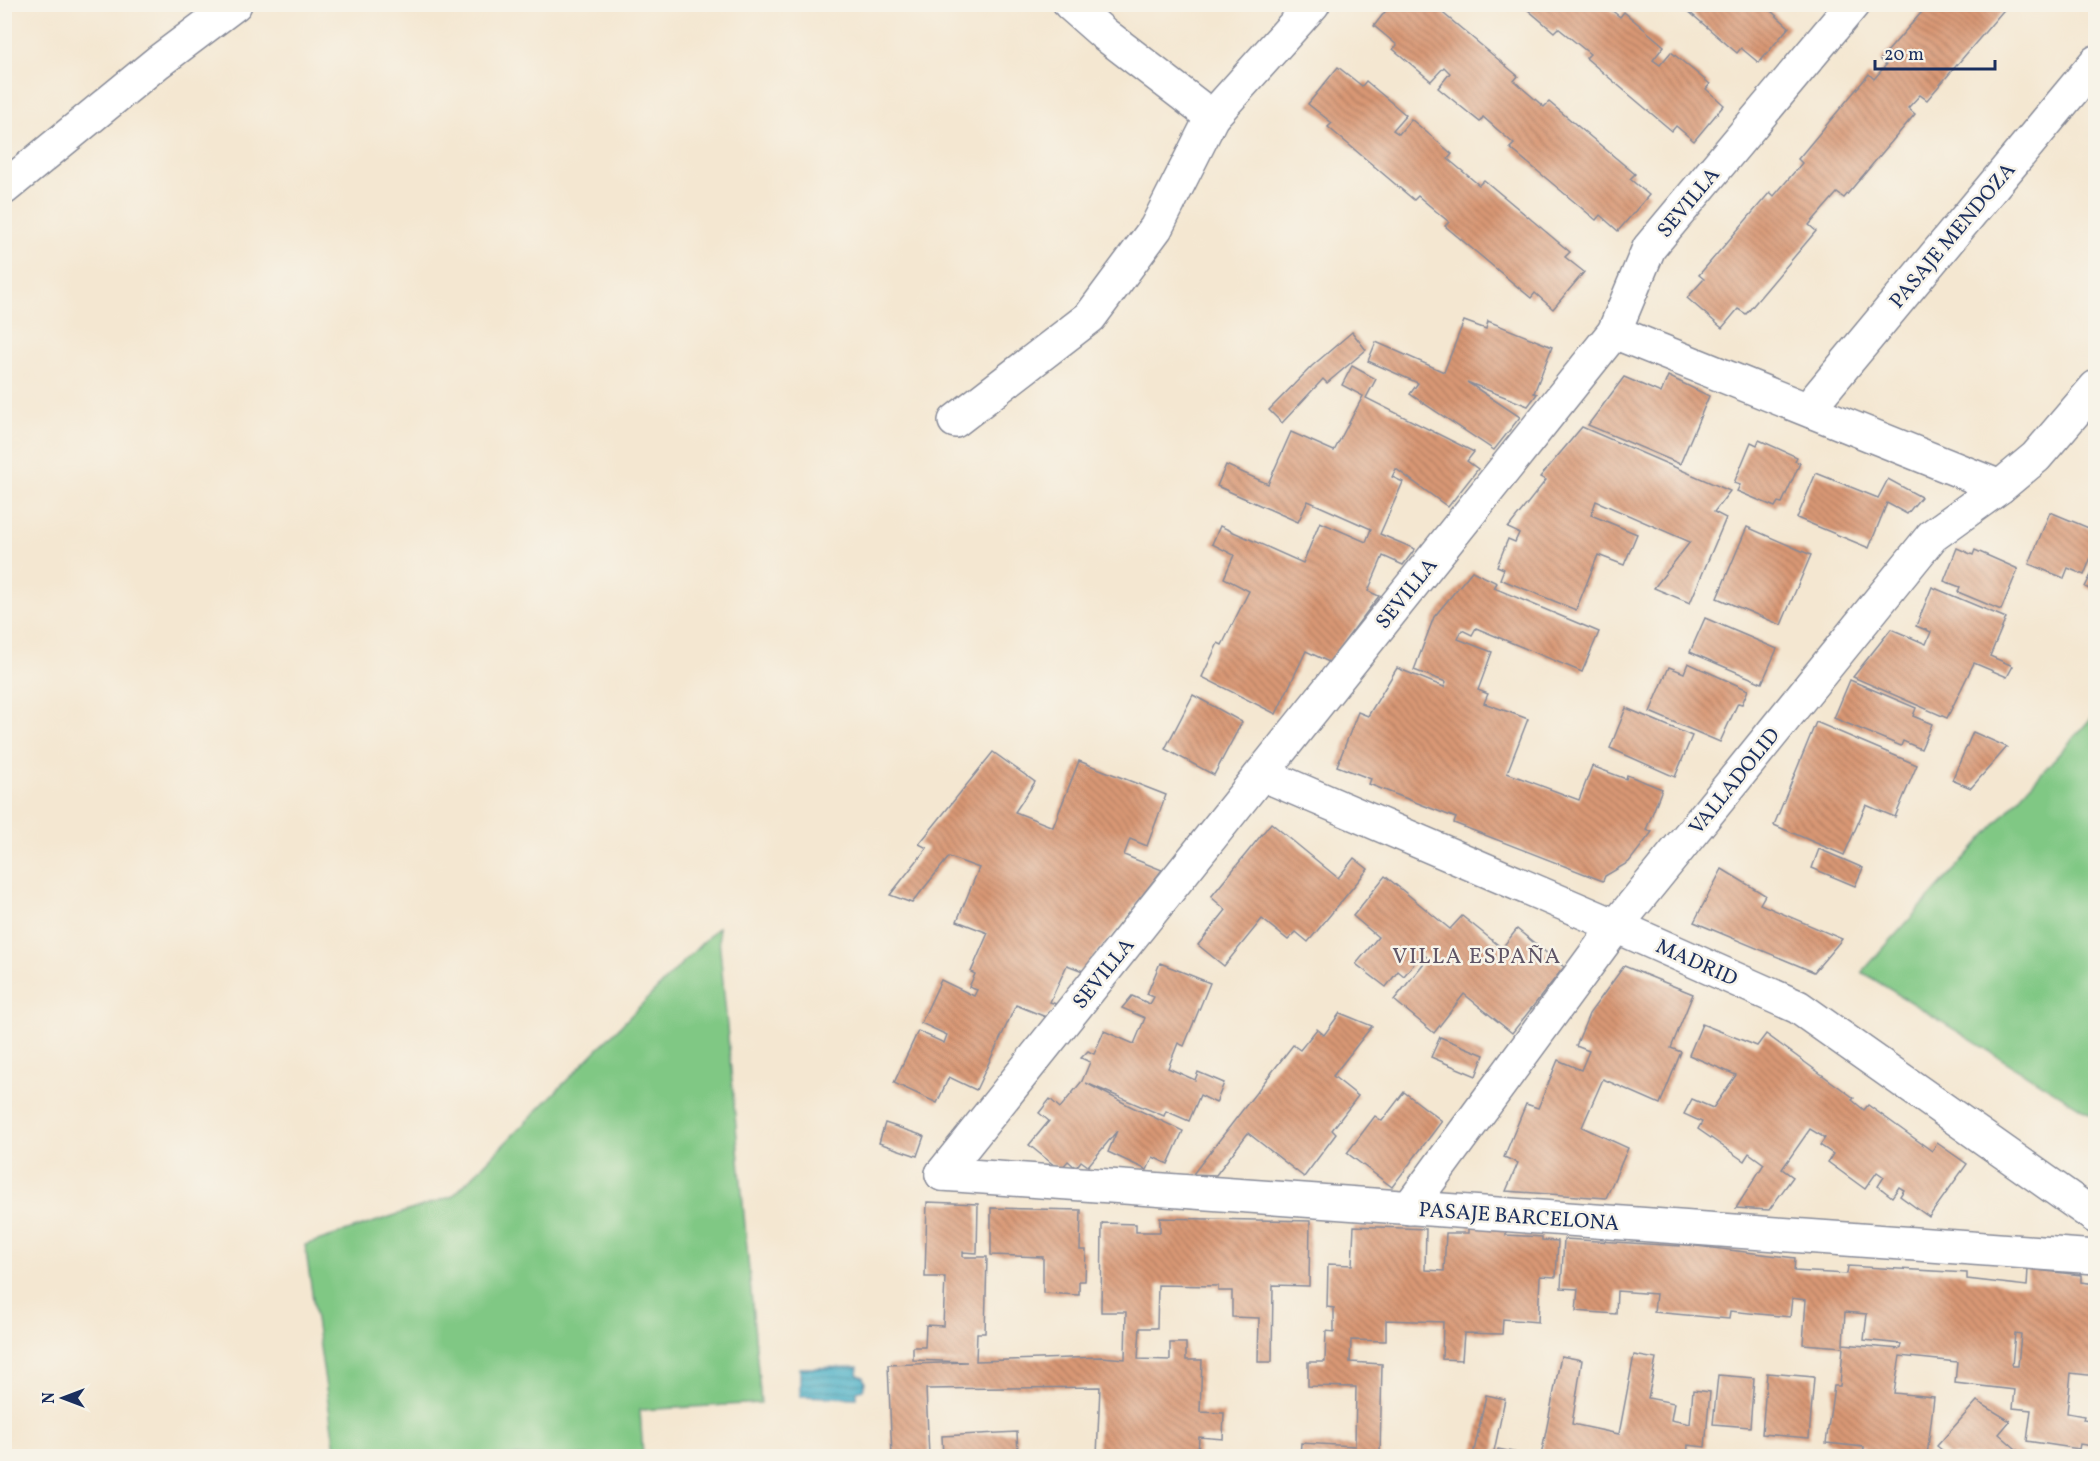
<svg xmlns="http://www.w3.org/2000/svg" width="2100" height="1461" viewBox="0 0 2100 1461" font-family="Vollkorn,serif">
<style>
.green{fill:#80c884;stroke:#4e7c71;stroke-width:1.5}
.water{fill:url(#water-rules);stroke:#316f92;stroke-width:1.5}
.building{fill:url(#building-back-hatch);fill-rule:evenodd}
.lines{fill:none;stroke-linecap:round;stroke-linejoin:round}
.minor-casing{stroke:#888b98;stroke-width:36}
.minor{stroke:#fff;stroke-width:33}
.labels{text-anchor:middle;stroke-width:5;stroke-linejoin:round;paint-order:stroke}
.street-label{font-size:21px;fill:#1b2f5e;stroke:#f7f3e8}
.neighbourhood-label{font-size:22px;letter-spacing:1.5px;fill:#5e5466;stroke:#f7f3e8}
</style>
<defs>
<pattern id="water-rules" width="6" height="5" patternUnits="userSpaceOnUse" patternTransform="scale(1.5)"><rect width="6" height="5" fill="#47afc6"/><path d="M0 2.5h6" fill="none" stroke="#3a8fa4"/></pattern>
<pattern id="building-back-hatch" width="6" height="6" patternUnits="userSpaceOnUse" patternTransform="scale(1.5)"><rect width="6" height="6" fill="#d99874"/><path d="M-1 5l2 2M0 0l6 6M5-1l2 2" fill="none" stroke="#af7c62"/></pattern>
</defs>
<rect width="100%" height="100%" fill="#f7f3e8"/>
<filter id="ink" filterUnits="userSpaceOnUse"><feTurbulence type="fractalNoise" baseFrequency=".0167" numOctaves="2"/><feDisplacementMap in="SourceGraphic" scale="12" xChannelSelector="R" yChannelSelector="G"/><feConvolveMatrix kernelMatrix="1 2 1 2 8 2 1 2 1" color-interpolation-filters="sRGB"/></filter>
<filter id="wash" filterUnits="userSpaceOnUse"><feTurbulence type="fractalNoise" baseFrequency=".008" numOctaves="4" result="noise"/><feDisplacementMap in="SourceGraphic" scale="24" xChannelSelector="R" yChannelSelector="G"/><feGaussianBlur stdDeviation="1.35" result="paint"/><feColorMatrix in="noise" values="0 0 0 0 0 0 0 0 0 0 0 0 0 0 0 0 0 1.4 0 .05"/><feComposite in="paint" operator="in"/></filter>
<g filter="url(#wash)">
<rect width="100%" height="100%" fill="#f4e7d1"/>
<g class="green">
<polygon points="2095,714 2095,1117 1862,972"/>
<polygon points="718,927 761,1403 640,1410 643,1456 336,1456 305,1245 453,1196"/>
</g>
<polygon class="water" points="858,1367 857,1374 863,1377 865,1383 863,1389 857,1391 857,1398 800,1396 800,1368"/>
<g id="blocks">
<g class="building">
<polygon points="1391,4 1422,4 1427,9 1432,4 1518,76 1514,81 1544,107 1549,102 1635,174 1630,179 1649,195 1618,231 1600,215 1596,220 1510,148 1514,144 1483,117 1480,122 1438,88 1450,73 1444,67 1431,81 1393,49 1397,45 1374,26"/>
<polygon points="1521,4 1604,4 1620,17 1624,12 1664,46 1653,60 1660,65 1671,52 1710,84 1706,89 1724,105 1694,141 1676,126 1672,131 1586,58 1590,54 1558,28 1554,32"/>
<polygon points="1680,4 1773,4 1775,6 1771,11 1789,27 1759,63 1741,48 1737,53"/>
<polygon points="1928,5 2008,5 1927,100 1920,95 1908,108 1915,114 1844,198 1837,193 1809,225 1816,231 1746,314 1738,309 1722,328 1687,298 1704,279 1699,275 1770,192 1774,196 1802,163 1798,159 1869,74 1874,79 1886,65 1880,60"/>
<polygon points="1338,67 1362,86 1366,81 1406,115 1393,130 1399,134 1411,119 1452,154 1448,159 1479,185 1484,180 1570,252 1565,257 1584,272 1553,309 1535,293 1531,298 1445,226 1449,222 1418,196 1414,200 1328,127 1332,123 1308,104"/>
<polygon points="1464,321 1486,329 1488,321 1552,347 1534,393 1537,394 1528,406 1467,382 1520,417 1494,450 1410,394 1418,383 1368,361 1376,342 1444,372"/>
<polygon points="1352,332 1366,350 1327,383 1323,379 1282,423 1269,410 1312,366"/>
<polygon points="1352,366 1376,379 1366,398 1474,452 1467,461 1478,469 1448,507 1396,469 1392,477 1403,482 1380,534 1415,549 1403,565 1383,556 1368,591 1379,596 1329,662 1306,651 1276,714 1202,677 1218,643 1222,645 1249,591 1224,578 1234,555 1212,544 1220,526 1303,563 1320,522 1366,542 1371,529 1308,501 1298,522 1217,486 1226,465 1268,484 1291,432 1334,451 1363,396 1342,385"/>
<polygon points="1668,376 1709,396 1680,464 1588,425 1624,377 1661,393"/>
<polygon points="1582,427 1730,491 1714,512 1726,518 1690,603 1654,588 1690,542 1596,501 1591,515 1637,534 1624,565 1598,555 1576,610 1500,579 1504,569 1497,566 1508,539 1515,542 1519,533 1508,528 1546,480 1540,477"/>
<polygon points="1759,440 1797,457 1795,461 1800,463 1782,503 1778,502 1775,507 1737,491 1740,485 1734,483 1751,442 1757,445"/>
<polygon points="1816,473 1878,498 1888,479 1921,497 1907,514 1887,503 1869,548 1797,518"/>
<polygon points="2050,512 2096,531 2096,545 2084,575 2068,568 2064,578 2029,564"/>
<polygon points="1747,527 1811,555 1781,625 1717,598"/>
<polygon points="1957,548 1973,555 1975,550 2018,569 2001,610 1958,592 1960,587 1944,581"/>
<polygon points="2096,565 2096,592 2085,587"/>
<polygon points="1472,571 1497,583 1494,588 1599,632 1582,672 1476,628 1472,635 1462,630 1458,639 1492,652 1478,690 1488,694 1484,703 1528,719 1507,773 1579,800 1592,766 1626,779 1627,775 1662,789 1646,830 1652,832 1629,862 1605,876 1603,881 1454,823 1456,818 1369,784 1371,779 1337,766 1358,712 1368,716 1397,668 1444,687 1446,682 1414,670 1434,617"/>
<polygon points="1932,587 2006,618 1990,656 2013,666 2007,677 1974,663 1947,718 1853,677 1891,629 1926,644 1931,632 1916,626"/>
<polygon points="1705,618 1777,649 1762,683 1690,652"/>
<polygon points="1688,663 1748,690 1742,704 1738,703 1720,742 1650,712 1669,667 1684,673"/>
<polygon points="1850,680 1916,708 1913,716 1932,724 1921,749 1903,741 1901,746 1834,718"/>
<polygon points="1193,695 1242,722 1214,775 1165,749"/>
<polygon points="1626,708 1692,736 1675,777 1610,748"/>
<polygon points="1816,722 1917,765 1895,817 1866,805 1844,855 1774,825"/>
<polygon points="1973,732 2007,747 1971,788 1952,780"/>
<polygon points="993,752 1035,782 1015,812 1053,827 1079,761 1166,795 1147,846 1130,839 1124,855 1162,870 1083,971 1067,965 1050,1002 1056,1004 1046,1017 1016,1005 976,1090 949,1077 937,1103 894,1083 918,1031 944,1043 947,1035 921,1023 941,980 974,996 977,990 969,987 975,974 971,972 988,933 957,921 979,868 949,857 912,903 890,895 927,848 919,844"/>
<polygon points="1271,823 1338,878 1354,858 1368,869 1308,942 1296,932 1288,940 1262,919 1224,966 1198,945 1226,910 1211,897"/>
<polygon points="1819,849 1863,868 1855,886 1812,868"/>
<polygon points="1722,869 1765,895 1760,904 1842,939 1814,972 1694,922"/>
<polygon points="1385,876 1450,929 1462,916 1502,948 1517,929 1564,967 1512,1033 1464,994 1434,1033 1394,1000 1428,958 1422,953 1404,976 1398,971 1386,987 1356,964 1378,937 1353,916"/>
<polygon points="1160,963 1210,983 1184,1046 1178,1043 1168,1068 1195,1080 1198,1072 1224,1083 1216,1103 1200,1095 1189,1121 1166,1111 1164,1116 1086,1083 1128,1105 1183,1131 1168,1164 1153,1157 1147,1170 1108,1152 1117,1131 1088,1166 1081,1161 1076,1168 1068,1161 1060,1170 1029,1145 1049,1121 1039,1113 1050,1099 1060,1108 1082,1081 1090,1062 1081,1058 1088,1051 1094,1054 1104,1031 1134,1044 1145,1018 1122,1008 1132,996 1150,1004 1154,997 1147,994"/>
<polygon points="1624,966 1693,994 1671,1048 1681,1052 1660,1104 1603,1079 1582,1127 1628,1148 1606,1198 1506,1191 1518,1163 1504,1157 1526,1104 1538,1108 1558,1060 1581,1070 1589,1051 1576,1046 1589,1014"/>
<polygon points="1340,1013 1372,1026 1333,1076 1358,1096 1332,1130 1336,1134 1304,1177 1248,1133 1216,1175 1193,1174 1293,1045 1300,1050 1317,1029 1324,1035"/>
<polygon points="1702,1024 1757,1046 1766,1034 1854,1098 1852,1100 1864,1110 1868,1105 1932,1151 1937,1143 1967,1164 1929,1217 1900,1196 1904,1190 1899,1187 1892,1197 1878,1186 1884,1177 1877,1172 1865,1189 1828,1162 1833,1154 1820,1145 1825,1138 1810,1129 1782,1169 1793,1177 1769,1210 1736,1208 1764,1164 1749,1153 1744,1161 1698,1129 1702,1122 1684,1114 1692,1099 1713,1108 1736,1075 1689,1055"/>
<polygon points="1440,1037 1484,1055 1476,1076 1431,1057"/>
<polygon points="1404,1092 1442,1121 1392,1187 1347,1153 1375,1116 1382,1121"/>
<polygon points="885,1123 924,1136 917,1156 879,1143"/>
<polygon points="927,1202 978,1204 977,1253 963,1252 963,1257 987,1257 985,1333 977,1333 976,1361 1101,1357 1125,1359 1126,1312 1101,1312 1102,1223 1136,1224 1136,1232 1160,1232 1160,1218 1310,1221 1309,1286 1273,1285 1272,1362 1258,1362 1259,1318 1232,1317 1232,1291 1218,1291 1218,1286 1158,1285 1157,1328 1140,1328 1138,1359 1170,1360 1170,1343 1186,1343 1186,1360 1202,1360 1200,1412 1224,1413 1223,1439 1199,1437 1198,1456 1097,1456 1100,1387 926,1389 929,1456 892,1456 888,1365 967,1362 913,1360 913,1347 925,1347 926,1325 943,1326 945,1277 925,1277"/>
<polygon points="991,1208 1081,1210 1080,1250 1086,1250 1085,1281 1079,1281 1079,1295 1043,1293 1043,1257 991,1255"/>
<polygon points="1468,1225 1506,1226 1506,1235 1542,1237 1542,1240 1558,1241 1556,1277 1540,1276 1538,1322 1503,1319 1502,1334 1464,1333 1462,1360 1442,1359 1443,1322 1386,1320 1386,1341 1351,1340 1350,1362 1382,1364 1380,1456 1300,1456 1301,1443 1355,1446 1356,1387 1308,1386 1308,1362 1325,1362 1326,1331 1334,1332 1334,1308 1327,1307 1328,1264 1352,1265 1354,1226 1426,1229 1425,1270 1444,1271 1446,1233 1468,1233"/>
<path d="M1564,1239L1680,1246V1244L1795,1258L1794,1271L1847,1274L1848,1266L1967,1273V1279L2027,1286L2028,1269L2081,1275V1282L2096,1284V1376L2071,1373L2067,1413L2084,1416L2083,1420L2095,1422L2092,1446L2080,1444L2079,1449L2027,1441L2031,1410L2013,1408L2015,1390L1955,1383L1957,1362L1900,1356L1894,1393L1934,1397L1927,1456H1863L1864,1447L1826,1443L1834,1386H1840L1843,1347L1803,1344L1806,1300L1792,1298L1790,1317L1730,1311L1729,1319L1654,1312L1656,1294L1617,1291L1616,1314L1576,1311L1578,1289L1561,1288ZM1845,1312L1867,1314L1864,1340L1901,1344L1900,1349L1843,1344ZM2015,1333L2021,1334L2018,1366H2012Z"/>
<polygon points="1634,1355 1656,1359 1648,1398 1674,1403 1671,1420 1690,1424 1693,1390 1710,1392 1705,1447 1688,1445 1687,1456 1541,1456 1561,1356 1582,1360 1572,1424 1619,1434"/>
<polygon points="1767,1373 1814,1377 1809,1438 1762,1434"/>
<polygon points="1718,1375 1754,1378 1750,1427 1713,1424"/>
<polygon points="1486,1395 1505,1399 1493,1456 1473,1456"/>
<polygon points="1977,1401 2010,1421 1999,1434 2024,1456 1947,1456 1948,1455 1937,1446"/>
<polygon points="1017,1432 1018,1456 943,1456 942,1436"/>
<polygon points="1498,1449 1528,1455 1528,1456 1496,1456"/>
</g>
</g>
</g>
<g filter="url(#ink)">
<use href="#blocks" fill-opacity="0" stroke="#888b98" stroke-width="1.5"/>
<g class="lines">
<g class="minor-casing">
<g id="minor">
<polyline points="1070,4 1103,33 1212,117"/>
<polyline points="4,188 158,62 235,4"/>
<polyline points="1614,332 2000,487"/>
<polyline points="1808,409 2096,62"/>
<polyline points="955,421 1090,317 1156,228 1212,117 1313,4"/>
<polyline points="1262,774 1616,926 1798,1007 2096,1217"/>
<polyline points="942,1174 1614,332 1649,248 1853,4"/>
<polyline points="942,1174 2096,1257"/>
<polyline points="1409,1208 1616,926 1932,536 2000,487 2036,457 2096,387"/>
</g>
</g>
<use href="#minor" class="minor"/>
</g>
</g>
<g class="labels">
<g class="street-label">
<text transform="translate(1688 202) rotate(-50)" y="7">SEVILLA</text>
<text transform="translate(1952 235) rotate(-50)" y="7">PASAJE MENDOZA</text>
<text transform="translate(1406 593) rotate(-51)" y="7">SEVILLA</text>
<text transform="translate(1734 781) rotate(-51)" y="7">VALLADOLID</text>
<text transform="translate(1697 962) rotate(24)" y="7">MADRID</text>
<text transform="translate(1103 973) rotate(-51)" y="7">SEVILLA</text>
<text transform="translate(1519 1216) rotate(4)" y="7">PASAJE BARCELONA</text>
</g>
<g class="neighbourhood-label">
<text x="1477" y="963">VILLA ESPAÑA</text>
</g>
</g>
<rect width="2100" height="1461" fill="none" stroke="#f7f3e8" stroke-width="24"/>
<g transform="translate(63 1398) rotate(270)" stroke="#f7f3e8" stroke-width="4.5" paint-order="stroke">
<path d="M0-4.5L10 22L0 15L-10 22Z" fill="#1b2f5e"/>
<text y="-9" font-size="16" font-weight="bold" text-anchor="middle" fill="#1b2f5e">N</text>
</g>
<path d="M1875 60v9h120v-9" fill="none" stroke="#1b2f5e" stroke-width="3"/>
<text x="1884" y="60" font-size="18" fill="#1b2f5e" stroke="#f7f3e8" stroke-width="4.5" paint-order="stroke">20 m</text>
</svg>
